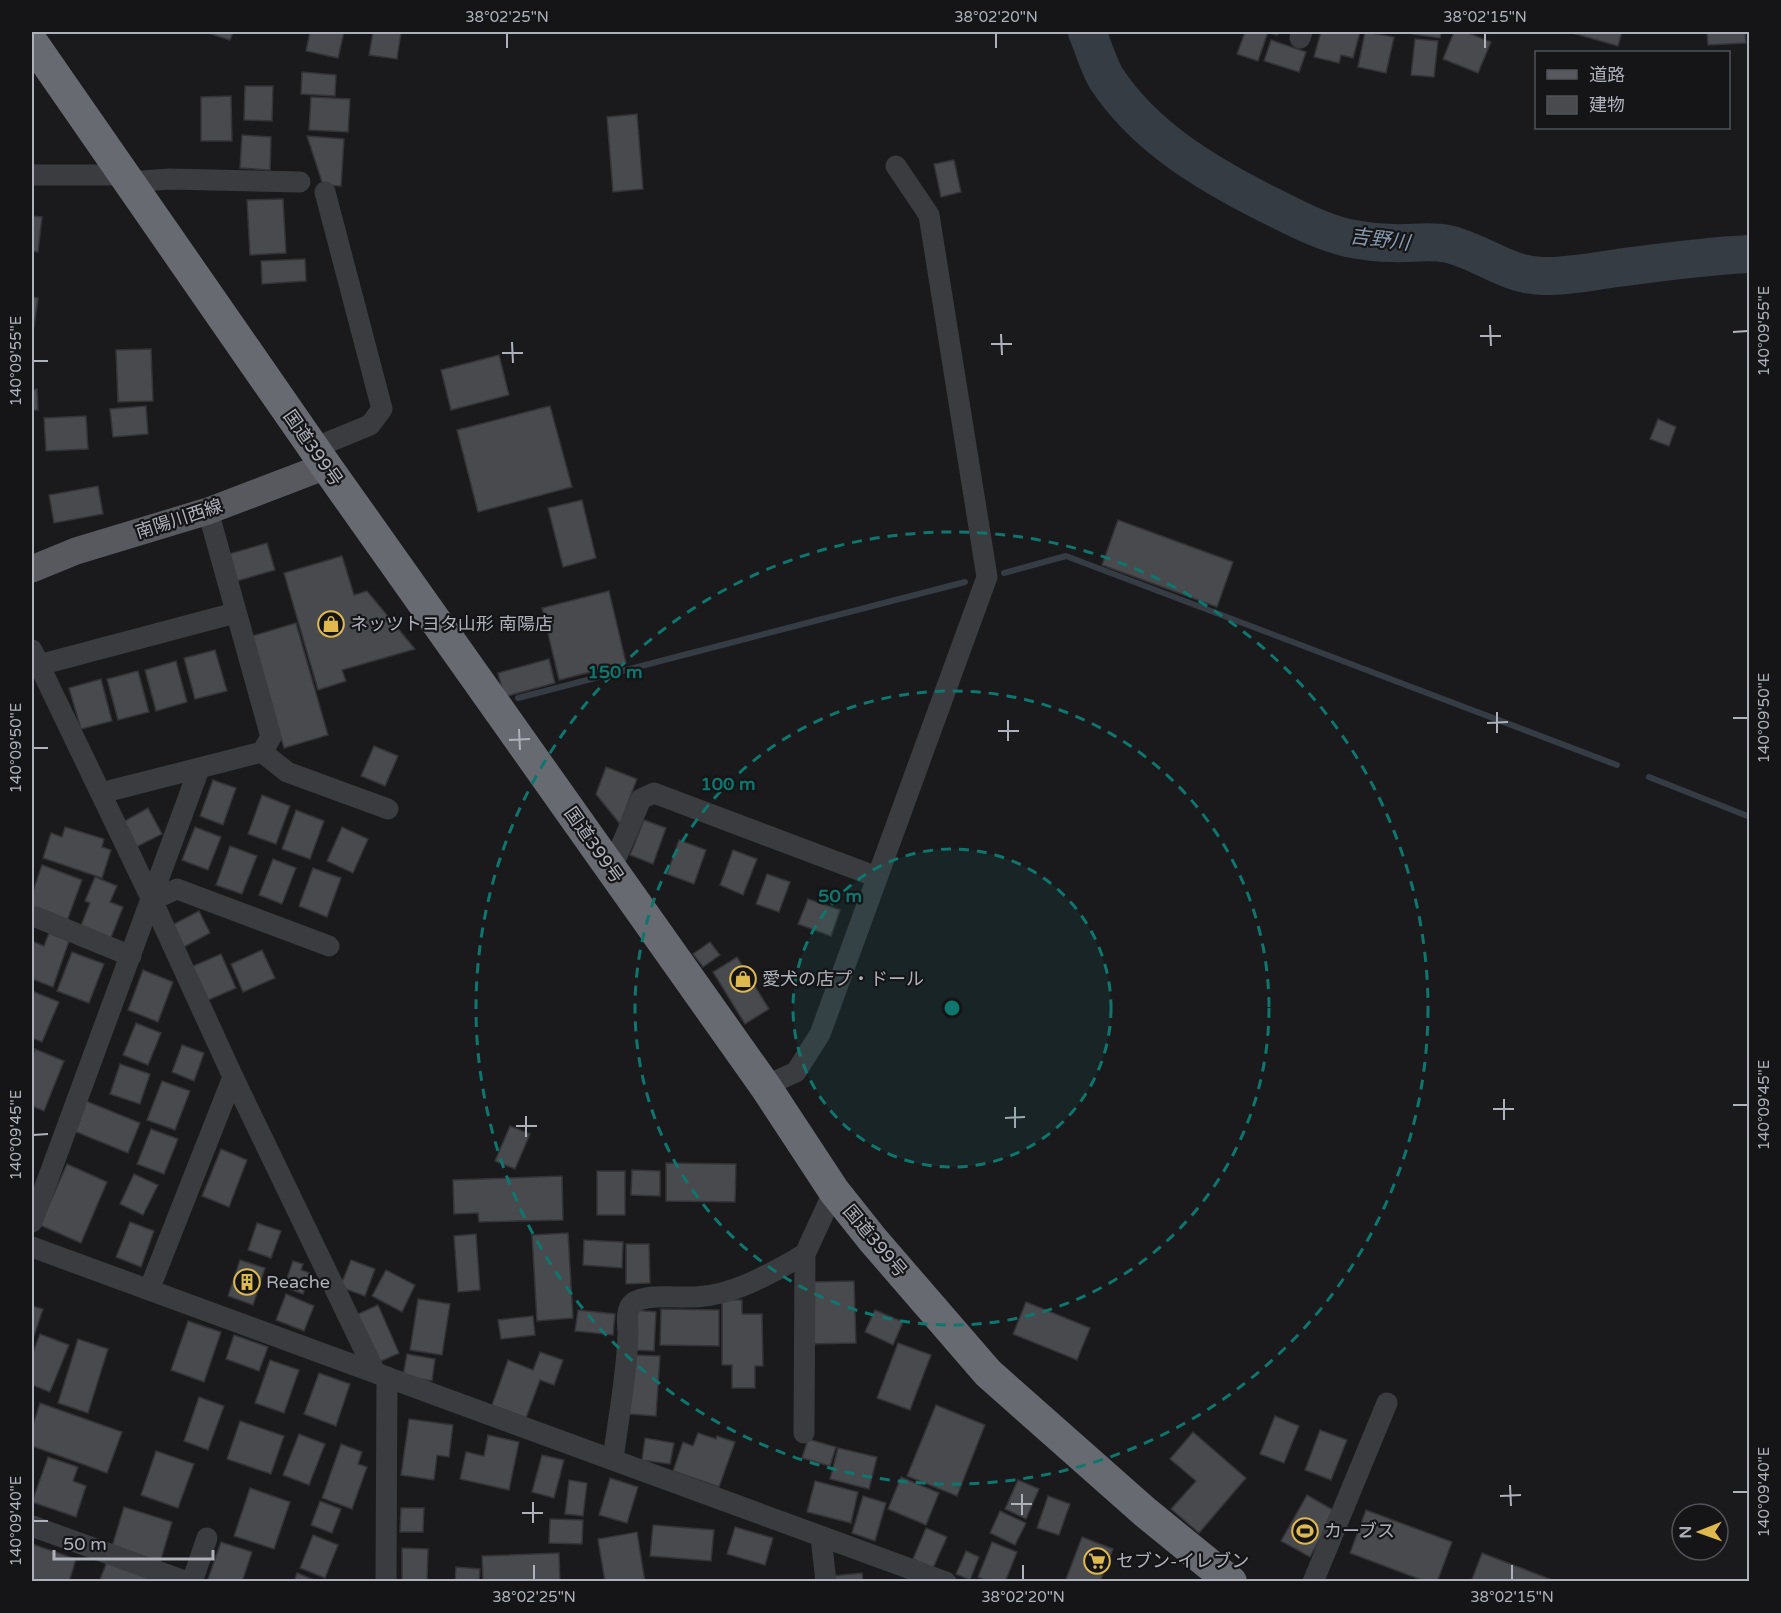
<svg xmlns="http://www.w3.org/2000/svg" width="1781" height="1613" viewBox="0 0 1781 1613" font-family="'Varela Round','Noto Sans JP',sans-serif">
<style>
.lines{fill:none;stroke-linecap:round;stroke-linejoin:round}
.stream{stroke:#353c44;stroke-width:6}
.river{stroke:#353c44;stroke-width:38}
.building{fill:#494a4e;stroke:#343438;stroke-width:1.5}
.minor{stroke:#3b3c40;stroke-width:21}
.major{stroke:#58595f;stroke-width:27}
.highway{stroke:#686a71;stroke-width:32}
.ticks{fill:none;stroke:#aeb1ba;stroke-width:2}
.ring{fill:none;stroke:#0f766e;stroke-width:3;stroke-dasharray:10 8}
.labels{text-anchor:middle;stroke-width:4.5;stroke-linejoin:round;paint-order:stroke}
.street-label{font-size:18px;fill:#aeb1ba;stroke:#151517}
.poi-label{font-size:18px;fill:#aeb1ba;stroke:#151517;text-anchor:start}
.water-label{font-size:20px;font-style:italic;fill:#899bb1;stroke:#151517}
.centre{fill:#0f766e;stroke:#151517;stroke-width:3}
.ring-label{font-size:18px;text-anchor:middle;font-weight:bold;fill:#0f766e;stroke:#151517;stroke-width:4.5;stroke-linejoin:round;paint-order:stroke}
.neatline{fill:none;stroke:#aeb1ba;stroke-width:2}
.ticks-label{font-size:15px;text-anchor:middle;fill:#aeb1ba}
</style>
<rect width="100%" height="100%" fill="#1a1a1c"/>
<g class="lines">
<g class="stream">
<polyline points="1004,573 1066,556 1617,765"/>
<polyline points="518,698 965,582"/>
<polyline points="1649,777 1750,817"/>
</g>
<path class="river" d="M1087,32C1093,46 1098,64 1106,78C1144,136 1204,172 1265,203C1292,216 1318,231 1348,238C1363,241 1379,243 1393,243C1412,244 1429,240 1448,244C1480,251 1506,275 1542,276C1568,277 1593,271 1618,268C1662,262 1705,256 1750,254"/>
</g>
<g class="building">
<polygon points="205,32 233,32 230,40"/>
<polygon points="310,32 344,32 338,58 306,51"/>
<polygon points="373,32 401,32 397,59 369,55"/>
<polygon points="1245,32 1279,32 1277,35 1268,32 1258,61 1237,54"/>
<polygon points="1321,32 1360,32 1353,58 1341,55 1339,63 1314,57"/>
<polygon points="1365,32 1394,37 1386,73 1358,67"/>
<polygon points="1413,32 1441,32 1440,38 1413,34"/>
<polygon points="1454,32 1466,32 1491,42 1478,73 1443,59"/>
<polygon points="1569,32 1622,32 1618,46"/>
<polygon points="1707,32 1745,32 1746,43 1708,45"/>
<polygon points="1415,39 1438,41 1434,77 1411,75"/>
<polygon points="1271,40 1306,52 1299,72 1264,61"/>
<polygon points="302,72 336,75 335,96 301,94"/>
<polygon points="245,86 273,86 272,121 244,120"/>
<polygon points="231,96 232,141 201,141 201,97"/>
<polygon points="311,97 350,99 348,132 309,130"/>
<polygon points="637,114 643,189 613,192 607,117"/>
<polygon points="242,135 271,137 270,170 240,168"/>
<polygon points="307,136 344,139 341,186 323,185"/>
<polygon points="954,160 961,192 941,197 934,164"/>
<polygon points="283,199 286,253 250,255 247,200"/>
<polygon points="32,216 42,217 38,252 32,251"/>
<polygon points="305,259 306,281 262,284 261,261"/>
<polygon points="32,297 38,298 34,327 32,327"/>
<polygon points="151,349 153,401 118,402 116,350"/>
<polygon points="499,355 509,395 451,410 441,370"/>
<polygon points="37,389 38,410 32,410 32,390"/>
<polygon points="146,406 148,434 113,437 110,409"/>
<polygon points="550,406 572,487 478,512 457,430"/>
<polygon points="86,416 88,449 46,451 44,418"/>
<polygon points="1658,419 1676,427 1669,446 1650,439"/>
<polygon points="98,486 103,514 54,523 49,495"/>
<polygon points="582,500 596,558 563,567 548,508"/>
<polygon points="1118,520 1233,562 1217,607 1102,565"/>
<polygon points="267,543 275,570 237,581 229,554"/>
<polygon points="342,556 354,595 367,591 415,649 342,670 346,681 318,690 284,573"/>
<polygon points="609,591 626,663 559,680 542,608"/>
<polygon points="296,623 328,735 284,748 252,636"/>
<polygon points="215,650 227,691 195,699 184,658"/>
<polygon points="549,659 555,683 504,697 498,673"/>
<polygon points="176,661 187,702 156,711 145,670"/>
<polygon points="138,671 149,712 118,720 107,679"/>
<polygon points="101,679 112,721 81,729 69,688"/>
<polygon points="374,746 398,756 385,786 361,776"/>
<polygon points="606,767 637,779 620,824 596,794"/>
<polygon points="213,780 236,788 223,825 200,816"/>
<polygon points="262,795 290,806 276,844 248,834"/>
<polygon points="148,808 162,834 134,848 121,823"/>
<polygon points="296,810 324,821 310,859 282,849"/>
<polygon points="644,820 666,828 653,864 630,855"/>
<polygon points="65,827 104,839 102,847 111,850 102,878 43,858 51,833 62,837"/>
<polygon points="195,827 221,837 208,870 182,860"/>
<polygon points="342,827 368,839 353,873 327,861"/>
<polygon points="679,840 706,850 694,884 667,874"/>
<polygon points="230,846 257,856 242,894 216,885"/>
<polygon points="733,850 757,859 743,895 720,885"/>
<polygon points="273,859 296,868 282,904 259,895"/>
<polygon points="42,865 82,880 67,921 32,909 32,894"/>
<polygon points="313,868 341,878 327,917 299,906"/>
<polygon points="767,874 790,882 779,912 756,904"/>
<polygon points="95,877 117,886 110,902 123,907 110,940 80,928 90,903 85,901"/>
<polygon points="808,899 840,910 831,936 798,924"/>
<polygon points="199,911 210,933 182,948 170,926"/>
<polygon points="49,933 69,941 53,987 32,979 32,941 44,946"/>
<polygon points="710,942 720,955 703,967 693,954"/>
<polygon points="262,950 275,978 243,992 231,964"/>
<polygon points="72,952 104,964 89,1003 57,991"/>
<polygon points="221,954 236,988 206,1001 191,967"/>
<polygon points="737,957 769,1009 745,1024 713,972"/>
<polygon points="143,970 173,982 158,1022 128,1010"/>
<polygon points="32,991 59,1002 42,1042 32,1038"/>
<polygon points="136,1023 161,1033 148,1065 123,1055"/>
<polygon points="182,1045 204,1053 194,1081 172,1072"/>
<polygon points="35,1049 64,1061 44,1111 32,1106 32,1057"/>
<polygon points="120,1064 150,1074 140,1104 110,1094"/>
<polygon points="162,1081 190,1091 175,1130 147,1120"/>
<polygon points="86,1101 140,1123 128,1153 74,1131"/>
<polygon points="510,1126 530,1134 515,1169 495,1161"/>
<polygon points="151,1129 178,1139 164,1174 137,1164"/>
<polygon points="221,1149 247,1160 229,1207 202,1196"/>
<polygon points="666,1163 736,1164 735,1202 666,1201"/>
<polygon points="67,1164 107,1182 81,1243 40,1225"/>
<polygon points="632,1170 660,1171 660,1196 631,1195"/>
<rect x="597" y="1171" width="28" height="44"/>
<polygon points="134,1174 158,1185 143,1215 120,1204"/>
<polygon points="562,1176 563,1220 479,1222 478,1213 454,1214 453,1180"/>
<polygon points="130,1222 154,1231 141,1267 116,1257"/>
<polygon points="257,1223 281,1231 271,1258 248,1250"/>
<polygon points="568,1233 573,1318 537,1321 532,1235"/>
<polygon points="476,1234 480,1290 458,1292 454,1236"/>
<polygon points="584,1240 623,1242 622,1268 583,1265"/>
<polygon points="626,1244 649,1244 650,1283 626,1284"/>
<polygon points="240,1260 265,1268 253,1305 228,1296"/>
<polygon points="351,1260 375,1269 365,1296 340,1287"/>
<polygon points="293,1261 303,1264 301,1270 310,1273 303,1294 284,1287"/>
<polygon points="386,1270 415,1285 402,1312 372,1296"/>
<polygon points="854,1281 856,1343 811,1344 810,1282"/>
<polygon points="286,1294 314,1306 304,1331 276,1320"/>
<polygon points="418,1299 450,1304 442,1355 410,1350"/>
<polygon points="722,1300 742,1300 742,1314 762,1314 763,1366 755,1366 755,1388 732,1388 732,1365 722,1365"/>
<polygon points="1026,1302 1090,1328 1077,1360 1013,1334"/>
<polygon points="378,1305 399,1353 377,1363 356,1315"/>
<polygon points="32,1306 43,1309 34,1336 32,1335"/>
<polygon points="661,1309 719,1310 719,1346 660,1345"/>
<polygon points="578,1310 615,1314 613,1335 575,1331"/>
<polygon points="635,1310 656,1312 654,1351 632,1350"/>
<polygon points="875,1310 903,1322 893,1345 865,1332"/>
<polygon points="533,1316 535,1335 501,1339 498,1320"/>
<polygon points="188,1321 221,1332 204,1382 171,1370"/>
<polygon points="40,1334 69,1345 50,1392 32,1385 32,1355"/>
<polygon points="234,1335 268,1347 259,1371 226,1359"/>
<polygon points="78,1339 108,1349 88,1413 58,1403"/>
<polygon points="898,1343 931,1355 910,1410 877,1398"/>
<polygon points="540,1352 563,1360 554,1385 540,1380 526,1418 492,1405 508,1360 533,1370"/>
<polygon points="407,1354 435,1359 432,1381 403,1376"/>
<polygon points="633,1355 660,1356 656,1416 629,1414"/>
<polygon points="270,1360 299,1370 284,1413 255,1403"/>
<polygon points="319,1373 350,1384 336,1426 304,1414"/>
<polygon points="199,1397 224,1406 208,1450 184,1441"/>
<polygon points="40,1403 122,1432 107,1473 32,1446 32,1428"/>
<polygon points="936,1405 985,1425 957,1496 907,1476"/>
<polygon points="1275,1416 1299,1426 1284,1463 1260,1454"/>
<polygon points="409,1419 453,1425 449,1457 437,1455 434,1480 401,1475"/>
<polygon points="240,1421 284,1436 271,1474 227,1459"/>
<polygon points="1320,1430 1347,1440 1331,1480 1305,1470"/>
<polygon points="1193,1432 1246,1478 1199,1533 1171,1509 1196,1481 1170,1459"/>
<polygon points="698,1433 716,1439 717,1436 735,1442 719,1487 673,1471 683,1442 693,1446"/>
<polygon points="299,1434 325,1444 309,1485 283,1475"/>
<polygon points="488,1435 519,1442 509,1490 460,1479 466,1452 484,1456"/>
<polygon points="645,1438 674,1443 670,1464 642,1460"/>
<polygon points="808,1439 836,1447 830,1466 802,1458"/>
<polygon points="341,1444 362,1452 358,1464 367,1467 352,1509 322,1498"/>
<polygon points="838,1448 877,1457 869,1489 830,1479"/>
<polygon points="156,1451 194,1464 178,1508 141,1495"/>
<polygon points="542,1455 564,1460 554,1498 532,1492"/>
<polygon points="48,1457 78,1467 73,1481 86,1486 76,1517 32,1502"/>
<polygon points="901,1477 939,1493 926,1525 888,1509"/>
<polygon points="610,1478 638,1487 627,1523 599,1515"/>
<polygon points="569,1480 587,1483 583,1516 565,1514"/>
<polygon points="1018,1480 1039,1489 1026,1519 1005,1509"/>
<polygon points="815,1481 858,1492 851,1523 807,1512"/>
<polygon points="250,1488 290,1502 274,1549 234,1536"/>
<polygon points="1307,1495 1335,1511 1310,1557 1281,1541"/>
<polygon points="863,1496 886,1503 875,1541 852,1533"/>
<polygon points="1048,1496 1070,1504 1059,1535 1037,1528"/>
<polygon points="320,1501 341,1509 332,1533 311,1525"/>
<polygon points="124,1507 172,1522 159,1566 111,1550"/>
<polygon points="401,1508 424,1508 423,1532 400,1532"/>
<polygon points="1366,1510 1452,1542 1437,1582 1427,1582 1350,1553"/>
<polygon points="1000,1511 1026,1523 1015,1545 990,1533"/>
<polygon points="550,1519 583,1520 582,1544 549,1543"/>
<polygon points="653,1525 714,1530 711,1561 650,1556"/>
<polygon points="735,1527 773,1538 765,1565 727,1554"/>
<polygon points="926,1528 947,1537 933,1568 913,1559"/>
<polygon points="637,1532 645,1582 605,1582 598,1539"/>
<polygon points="313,1535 338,1545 325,1578 300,1568"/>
<polygon points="1082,1537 1113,1549 1100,1582 1065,1582"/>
<polygon points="221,1542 252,1552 242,1582 207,1582"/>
<polygon points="992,1542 1017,1552 1005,1582 989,1582 978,1577"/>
<polygon points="32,1544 76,1559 69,1582 38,1582 32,1579"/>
<polygon points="402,1548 428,1549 427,1582 402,1582"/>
<polygon points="966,1551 979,1557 970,1580 956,1574"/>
<polygon points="559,1553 560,1582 483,1582 482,1556"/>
<polygon points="1482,1553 1555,1581 1555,1582 1471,1582"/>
<polygon points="107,1562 153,1579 152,1582 99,1582"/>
<polygon points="456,1567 480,1569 479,1582 455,1582"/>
<polygon points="297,1573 319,1582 294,1582"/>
<polygon points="862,1573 863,1582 833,1582 832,1576"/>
</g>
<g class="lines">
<g class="minor">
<polyline points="1300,38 1302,32"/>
<polyline points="32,175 123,175"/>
<polyline points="128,182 170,179 300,182"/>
<polyline points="314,448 370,425 382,409 325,192"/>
<polyline points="32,650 152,900 233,1077 375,1372"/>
<polyline points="39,665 235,613"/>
<polyline points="262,752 287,772 388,809"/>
<polyline points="101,793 262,752 271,737 208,511"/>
<polyline points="611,870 641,799 654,793 877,877"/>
<polyline points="152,900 177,889 329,946"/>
<polyline points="36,917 131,956"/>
<polyline points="765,1086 796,1072 820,1034 987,577 929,215 896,166"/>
<polyline points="32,1222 199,769"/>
<polyline points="32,1247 946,1582"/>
<polyline points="149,1290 233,1077"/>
<polyline points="804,1433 805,1254 834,1191"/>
<path d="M613,1460C618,1419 627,1376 628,1334C628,1325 625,1309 633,1303C646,1293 680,1298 696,1297C736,1295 771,1273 805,1254"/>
<polyline points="32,1526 187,1582"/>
<polyline points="821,1537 826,1582"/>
<polyline points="192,1582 207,1538"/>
<polyline points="386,1582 387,1377"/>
<polyline points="1313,1582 1387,1403"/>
</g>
<polyline class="major" points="32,569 76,551 208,511 326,466"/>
<polyline class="highway" points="32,42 326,466 765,1086 834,1191 873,1240 988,1373 1145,1512 1231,1582"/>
</g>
<path class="ticks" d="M507,33V48M996,33V48M1485,33V48M1490,325L1491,346M1733,332L1748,331M1001,334L1002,355M1480,336H1501M512,342L513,363M991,344H1012M502,353H523M33,361H48M1497,712V733M1733,718H1748M1008,720V741M1487,723L1508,722M519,729L520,750M998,731H1019M509,740L530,739M33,748H48M1504,1099V1120M1733,1105H1748M1015,1107V1128M1493,1109H1514M526,1116V1137M1005,1118L1025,1117M516,1126H537M33,1135L48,1134M1510,1485L1511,1506M1733,1492H1748M1022,1494V1515M1500,1496L1521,1495M533,1502V1523M1011,1504H1032M522,1513H543M33,1521H48M534,1565V1580M1023,1565V1580M1512,1565V1580"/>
<circle cx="952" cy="1008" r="159" fill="#0f766e" fill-opacity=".12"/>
<g class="ring">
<circle cx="952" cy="1008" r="159"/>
<circle cx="952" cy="1008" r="317"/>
<circle cx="952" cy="1008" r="476"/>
</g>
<defs>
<g id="shop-ring" transform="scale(1.35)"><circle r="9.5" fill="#151517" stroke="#dfb94e" stroke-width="1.5"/><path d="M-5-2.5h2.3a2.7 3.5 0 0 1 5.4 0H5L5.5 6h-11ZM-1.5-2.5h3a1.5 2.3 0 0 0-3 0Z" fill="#dfb94e"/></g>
<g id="building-ring" transform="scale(1.35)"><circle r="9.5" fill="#151517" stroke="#dfb94e" stroke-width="1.5"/><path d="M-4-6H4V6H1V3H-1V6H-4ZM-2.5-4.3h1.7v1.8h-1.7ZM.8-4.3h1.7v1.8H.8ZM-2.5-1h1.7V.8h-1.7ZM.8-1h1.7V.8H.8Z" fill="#dfb94e"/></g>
<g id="stadium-ring" transform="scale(1.35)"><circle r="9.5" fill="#151517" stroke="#dfb94e" stroke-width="1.5"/><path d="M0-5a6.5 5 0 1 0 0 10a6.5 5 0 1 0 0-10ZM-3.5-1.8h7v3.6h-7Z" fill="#dfb94e"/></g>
<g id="supermarket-ring" transform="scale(1.35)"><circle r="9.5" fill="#151517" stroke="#dfb94e" stroke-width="1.5"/><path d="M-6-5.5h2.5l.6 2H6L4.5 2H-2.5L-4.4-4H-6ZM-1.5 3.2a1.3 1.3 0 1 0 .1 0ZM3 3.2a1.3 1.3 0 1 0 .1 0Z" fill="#dfb94e"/></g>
</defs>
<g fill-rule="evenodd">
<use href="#shop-ring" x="331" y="624"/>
<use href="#shop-ring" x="743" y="979"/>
<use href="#building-ring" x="247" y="1282"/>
<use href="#stadium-ring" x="1305" y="1531"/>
<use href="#supermarket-ring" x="1097" y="1561"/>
</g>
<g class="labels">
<g class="street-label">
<text transform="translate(313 448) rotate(55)" y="6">国道399号</text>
<text transform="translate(179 519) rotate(-18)" y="6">南陽川西線</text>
<text transform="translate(594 845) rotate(55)" y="6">国道399号</text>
<text transform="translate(875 1241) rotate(50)" y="6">国道399号</text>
</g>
<g class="poi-label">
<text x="350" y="630">ネッツトヨタ山形 南陽店</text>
<text x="762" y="985">愛犬の店プ・ドール</text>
<text x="266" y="1288">Reache</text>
<text x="1324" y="1537">カーブス</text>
<text x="1116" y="1567">セブン-イレブン</text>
</g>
<g class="water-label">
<text transform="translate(1380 239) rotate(7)" y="7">吉野川</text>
</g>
</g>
<circle cx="952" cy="1008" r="9" class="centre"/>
<g class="ring-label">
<text x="615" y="678">150 m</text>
<text x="728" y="790">100 m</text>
<text x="840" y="902">50 m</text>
</g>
<rect width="1781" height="1613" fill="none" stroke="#151517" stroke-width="66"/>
<rect x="1535" y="51" width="195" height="78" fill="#151517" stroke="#525358" stroke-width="1.5"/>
<rect x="1547" y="70" width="30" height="9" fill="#58595f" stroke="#525358" stroke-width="1.5"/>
<text x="1589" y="81" font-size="18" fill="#aeb1ba">道路</text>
<rect x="1547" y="96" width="30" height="18" fill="#494a4e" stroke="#525358" stroke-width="1.5"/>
<text x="1589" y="111" font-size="18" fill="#aeb1ba">建物</text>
<g transform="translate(1700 1532) rotate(269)"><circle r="28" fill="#151517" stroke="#525358" stroke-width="1.5"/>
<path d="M0-4.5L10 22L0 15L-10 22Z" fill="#dfb94e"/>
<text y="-9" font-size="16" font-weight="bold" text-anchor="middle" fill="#aeb1ba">N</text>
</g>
<path d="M54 1550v9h159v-9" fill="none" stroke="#aeb1ba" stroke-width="3"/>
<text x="63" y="1550" font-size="18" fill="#aeb1ba" stroke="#151517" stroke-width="4.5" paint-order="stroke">50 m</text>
<rect x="33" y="33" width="1715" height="1547" class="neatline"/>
<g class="ticks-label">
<text x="507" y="22">38°02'25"N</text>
<text x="996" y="22">38°02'20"N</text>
<text x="1485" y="22">38°02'15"N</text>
<text transform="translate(1764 331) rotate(-90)" y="5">140°09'55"E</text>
<text transform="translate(16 361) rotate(-90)" y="5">140°09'55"E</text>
<text transform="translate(1764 718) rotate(-90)" y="5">140°09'50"E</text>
<text transform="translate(16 748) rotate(-90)" y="5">140°09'50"E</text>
<text transform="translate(1764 1105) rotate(-90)" y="5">140°09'45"E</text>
<text transform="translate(16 1135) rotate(-90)" y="5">140°09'45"E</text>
<text transform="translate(1764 1492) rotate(-90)" y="5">140°09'40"E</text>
<text transform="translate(16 1521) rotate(-90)" y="5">140°09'40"E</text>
<text x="534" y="1602">38°02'25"N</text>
<text x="1023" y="1602">38°02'20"N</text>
<text x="1512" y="1602">38°02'15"N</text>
</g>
</svg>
